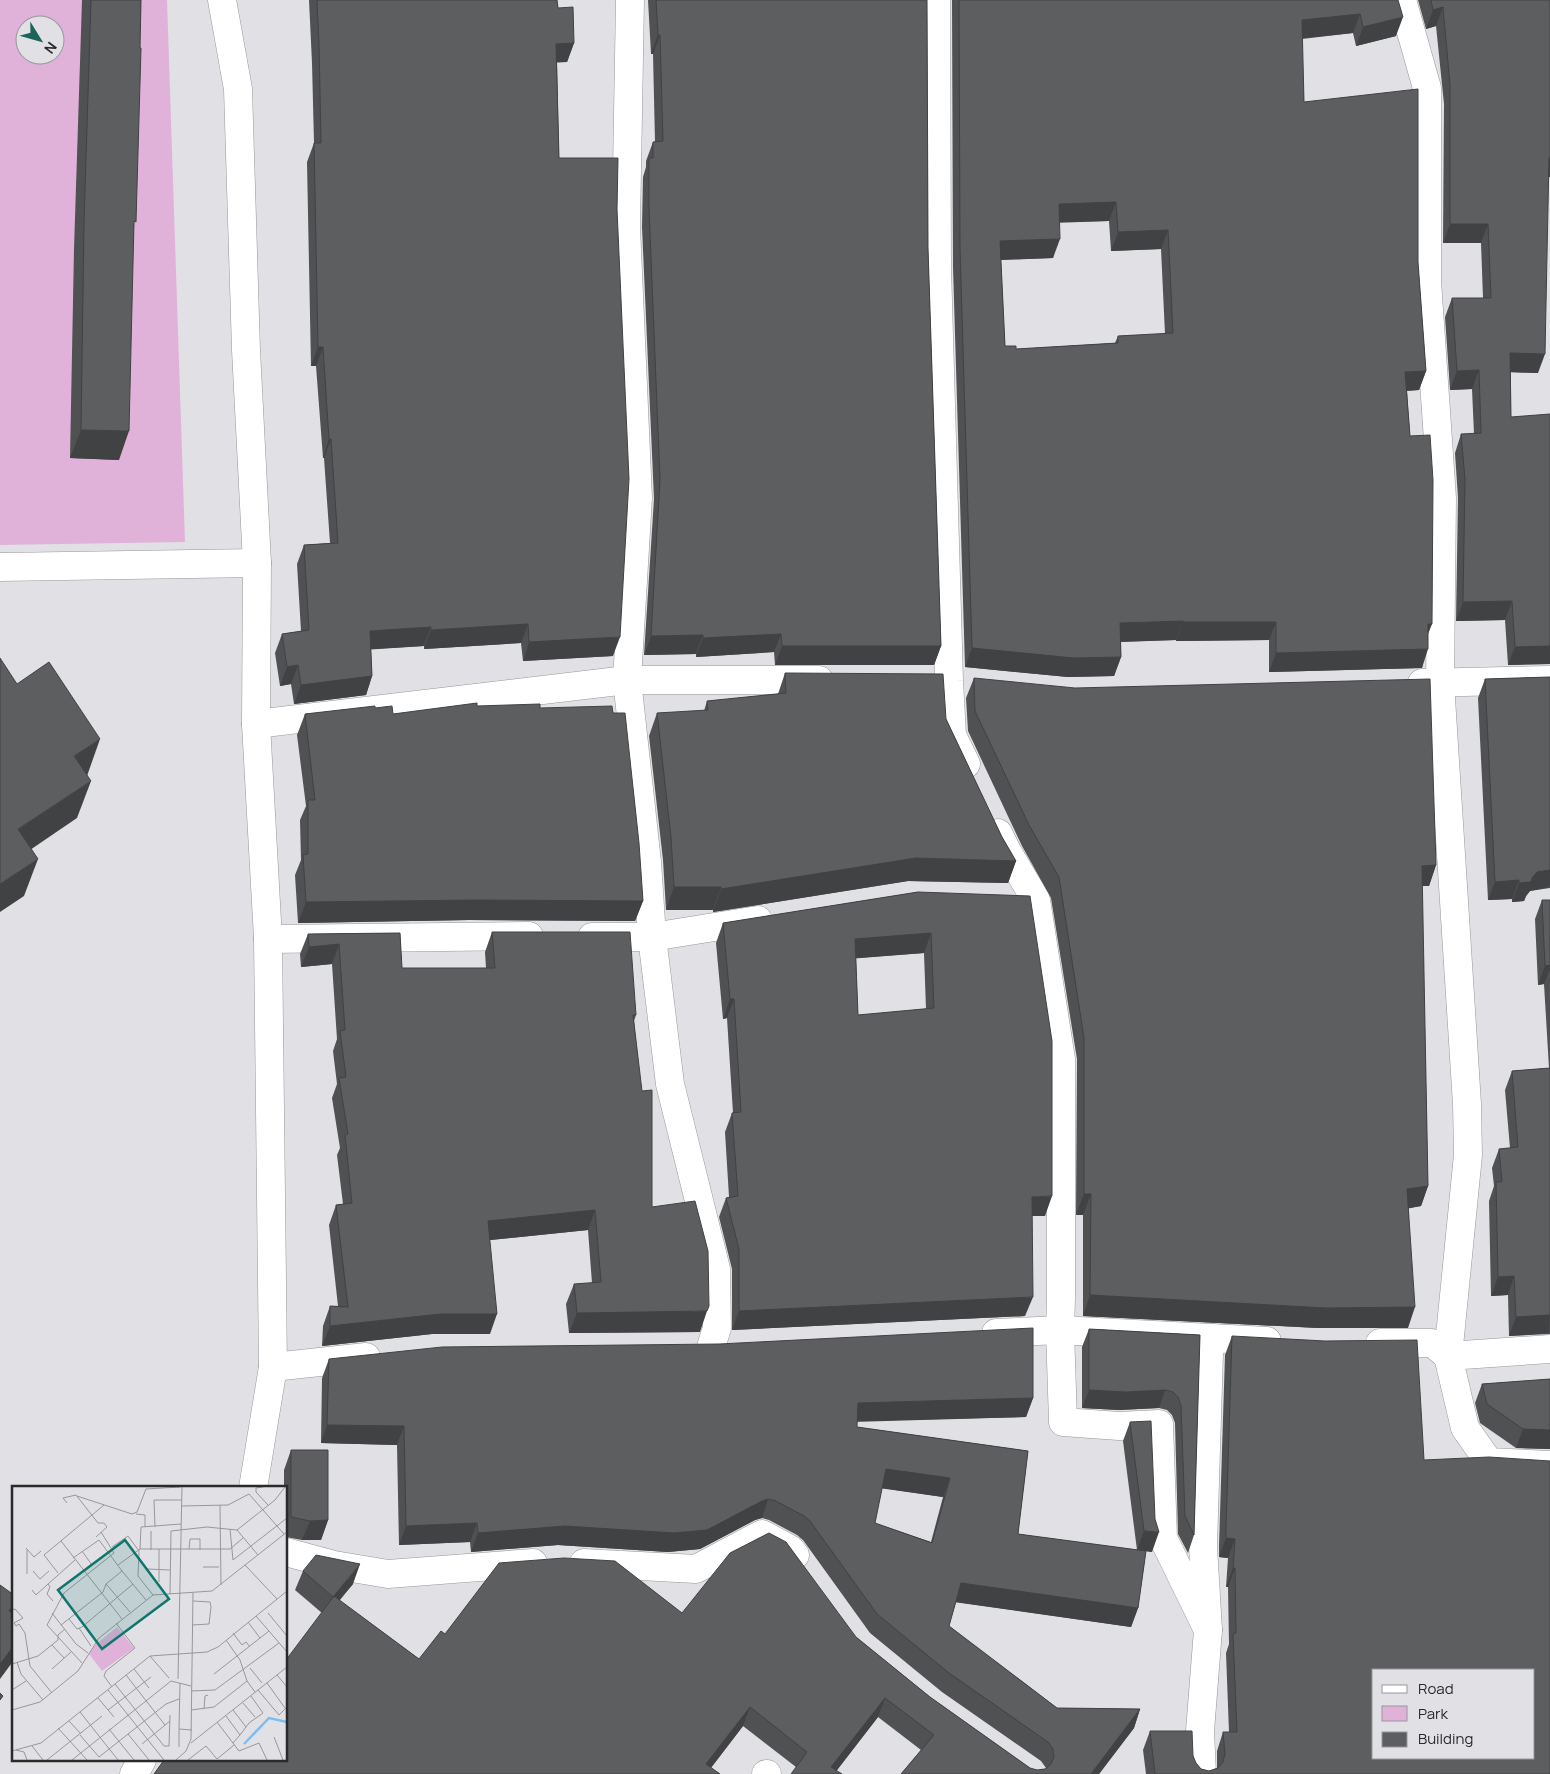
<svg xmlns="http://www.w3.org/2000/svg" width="1550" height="1774" viewBox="0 0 1550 1774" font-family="Manrope,sans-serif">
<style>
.green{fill:#e0b2da;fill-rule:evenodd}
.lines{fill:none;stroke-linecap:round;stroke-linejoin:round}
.minor-casing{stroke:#97979a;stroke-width:29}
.minor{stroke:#fff;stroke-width:28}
.wall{fill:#4f5153;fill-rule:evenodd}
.shaded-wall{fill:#404243}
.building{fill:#5c5e60;stroke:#404243;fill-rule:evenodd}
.inset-river{fill:none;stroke:#7ebdf1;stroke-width:2.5}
.inset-road{fill:none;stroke:#98989b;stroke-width:1}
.view{fill:#0f766e;fill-opacity:0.15;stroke:#0f766e;stroke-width:2.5}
.inset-edge{fill:none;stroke:#2a2a2b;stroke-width:2.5}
</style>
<rect width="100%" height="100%" fill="#e1e1e5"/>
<path class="green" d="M0,0H167L185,542L0,545ZM25,25H55V55H25Z"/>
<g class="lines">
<g class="minor-casing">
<g id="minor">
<polyline points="222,0 238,89 246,350 257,563 256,724 268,939 273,1367 253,1488"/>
<polyline points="630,0 626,227 638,498 627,680 647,862 652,937 670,1084 716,1269 717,1328 711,1347"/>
<polyline points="936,0 937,267 949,681 952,735 966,764"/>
<polyline points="1402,0 1427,88 1427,281 1442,498 1440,683 1467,1104 1468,1155 1448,1356 1465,1428 1489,1462 1550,1465"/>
<polyline points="0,567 257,563"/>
<polyline points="1422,683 1550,680"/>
<polyline points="256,724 627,680 819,680"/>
<polyline points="592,937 652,937 758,920"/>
<polyline points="268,939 529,936"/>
<polyline points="996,1333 1060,1330 1061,1299 1061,1059 1036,900 1008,853 998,833"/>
<polyline points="1380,1343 1432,1343 1448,1356 1550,1349"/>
<polyline points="273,1367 366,1357"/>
<polyline points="286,1552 334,1565 388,1574 533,1563"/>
<polyline points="584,1563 696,1569 762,1534 790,1549 795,1555"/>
<polyline points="1208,1630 1163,1538 1159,1424 1119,1426 1063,1422 1060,1330 1267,1341"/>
<polyline points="134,1774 142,1760"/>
<polyline points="766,1774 767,1774"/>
<polyline points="1202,1774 1200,1731 1208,1630 1203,1546 1209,1353 1213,1338"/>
</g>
</g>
<use href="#minor" class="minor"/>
</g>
<g class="wall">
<polygon points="82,0 141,0 134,226 119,460 70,458 74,249"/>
<polygon points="309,0 557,0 558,8 574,43 567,62 557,62 559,158 613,656 523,661 521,643 424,649 424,646 371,649 372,676 366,695 294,704 291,684 280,686 275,653 282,634 301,631 297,564 304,545 330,543 324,458 323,458 316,366 311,366 307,162 314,143 312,63"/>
<polygon points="648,0 927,0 928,248 941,646 934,665 775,665 774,652 696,657 696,654 644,655 654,499 642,227 643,177 646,167 646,161 653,142 655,142 653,54 651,54"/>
<path d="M952,0H1398L1396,36L1356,46L1353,33L1302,39L1304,102L1418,262L1426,371L1419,390L1407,391L1410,436L1428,634L1422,668L1269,672V640L1176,641V640L1121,642V657L1114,676L1068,677L965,667L953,267ZM1109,221L1111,251L1161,249L1165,334L1118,336L1115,343L1016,349L1005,346L1001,260L1053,258L1060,222Z"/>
<polygon points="1418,0 1550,0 1550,177 1548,177 1538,373 1511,372 1511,417 1550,664 1508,665 1505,620 1456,621 1458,498 1455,453 1461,434 1474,434 1472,389 1450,390 1445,317 1452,298 1483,298 1481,243 1443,243 1444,104 1436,26 1426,29"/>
<polygon points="785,673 946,719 1002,837 1016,861 1008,883 908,881 713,912 713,910 666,910 663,860 649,736 657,713 704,711 707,701 778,694"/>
<polygon points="1550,677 1550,888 1530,891 1526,896 1524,901 1512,902 1512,899 1488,900 1478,698 1485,679"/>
<polygon points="974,678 1436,865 1429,886 1422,886 1428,1186 1421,1206 1409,1208 1408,1328 1318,1328 1083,1316 1083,1215 1076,1215 1077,1059 1051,898 1022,846 968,731 966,698"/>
<polygon points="477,706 540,708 613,713 643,901 635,921 469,920 298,923 295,875 301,860 300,820 306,806 297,735 305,714 375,708 393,714"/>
<path d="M918,892L1045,1216H1032L1025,1316L732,1330V1269L719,1217L726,1198L729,1197L725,1132L732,1113H733L727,1018L723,1019L716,943L723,923ZM924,953L926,1009L858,1015L856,958Z"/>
<polygon points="1542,900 1550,900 1550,1334 1509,1336 1508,1295 1491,1296 1489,1201 1494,1186 1492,1168 1499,1149 1510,1148 1505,1090 1512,1071 1549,1068 1544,984 1538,985 1535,919"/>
<polygon points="492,932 636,1015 634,1021 652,1207 700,1332 569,1333 566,1304 574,1284 592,1283 588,1230 490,1240 490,1334 432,1334 322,1346 323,1326 330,1306 338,1306 329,1225 336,1205 343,1204 337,1155 340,1148 332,1098 337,1084 333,1051 337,1039 332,964 301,967 300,954 308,934 400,933 402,968 486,968 485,952"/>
<polygon points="1089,1329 1200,1335 1194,1535 1188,1553 1178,1534 1175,1423 1172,1415 1167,1410 1159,1408 1119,1410 1082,1408 1082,1347"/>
<polygon points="1232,1336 1424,1460 1550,1774 1146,1774 1143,1750 1150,1731 1193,1756 1196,1763 1201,1769 1209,1771 1217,1768 1217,1751 1223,1732 1229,1732 1226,1653 1229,1644 1228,1587 1226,1587 1228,1558 1219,1557 1219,1546 1225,1355"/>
<path d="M329,1359L1033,1398L1026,1417L857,1421V1427L1028,1451L1018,1534L1137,1550L1123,1441L1130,1422L1152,1552L1146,1551L1138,1608L1131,1627L956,1602L949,1626L1057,1708L1140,1709L1134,1728L1099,1774H901L921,1750L878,1717L837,1770L796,1767L743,1726L711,1768L286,1760L322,1613L295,1590L303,1571L353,1584L339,1600L419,1659L445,1634L682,1613L856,1637L930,1697L1030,1768L1037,1770L1045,1769L1046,1768L1041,1761L942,1692L870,1633L803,1540L797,1535L769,1520L762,1518L755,1520L700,1549L668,1552L558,1545L471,1552L470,1542L399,1545L397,1445L321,1443L322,1378ZM882,1488L943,1497L931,1542L875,1523Z"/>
<polygon points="1550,1379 1550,1449 1516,1448 1480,1423 1475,1403 1482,1384"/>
<polygon points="291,1450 328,1520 321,1540 302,1540 286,1537 286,1488 284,1488 284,1470"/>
</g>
<g class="shaded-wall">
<polygon points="1443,7 1436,26 1426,29 1433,10"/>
<polygon points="1360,14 1353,33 1295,39 1302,20"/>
<polygon points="1403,17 1396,36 1356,46 1363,27"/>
<polygon points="658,35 660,35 653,54 651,54"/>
<polygon points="574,43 567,62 550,63 556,44"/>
<polygon points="1549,158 1550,158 1550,177 1542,177"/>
<polygon points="1116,202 1109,221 1052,223 1059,204"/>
<polygon points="1450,224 1488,224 1481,243 1443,243"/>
<polygon points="1168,230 1161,249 1111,251 1118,232"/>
<polygon points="1060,239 1053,258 993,260 1000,241"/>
<polygon points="318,347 323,347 316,366 311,366"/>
<polygon points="1510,353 1545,354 1538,373 1503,372"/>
<polygon points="1479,370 1472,389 1450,390 1457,371"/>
<polygon points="1426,371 1419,390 1399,391 1405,372"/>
<polygon points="81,430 129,431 119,460 70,458"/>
<polygon points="329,439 331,439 324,458 323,458"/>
<polygon points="1512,601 1505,620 1456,621 1463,602"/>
<polygon points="1183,621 1176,640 1113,642 1120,623"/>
<polygon points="1183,622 1276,622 1269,640 1176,641"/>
<polygon points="528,624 521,643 424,649 431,630"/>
<polygon points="1428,624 1432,624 1425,642"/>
<polygon points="431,627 424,646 363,650 370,631"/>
<polygon points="781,634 774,652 696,657 703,638"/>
<polygon points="703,635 696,654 644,655 651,636"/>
<polygon points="620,637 613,656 523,661 529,642"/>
<polygon points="782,646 941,646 934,665 775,665"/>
<polygon points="1550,646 1550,664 1508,665 1515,647"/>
<polygon points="972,648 1121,657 1114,676 1068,677 965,667"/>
<polygon points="1428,649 1422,668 1269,672 1276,653"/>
<polygon points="298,665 291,684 280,686 287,667"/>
<polygon points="372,676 366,695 294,704 301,685"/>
<polygon points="100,739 87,776 74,756"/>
<polygon points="91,781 77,818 5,867 18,829"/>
<polygon points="916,858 1016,861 1008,883 908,881 713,912 721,889"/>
<polygon points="38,859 24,896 0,912 0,884"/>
<polygon points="1436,865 1429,886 1414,886 1422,866"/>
<polygon points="1550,870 1550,884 1549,887 1530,891 1526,896 1524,901 1512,902 1519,883 1532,878 1537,872"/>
<polygon points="1519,880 1512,899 1488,900 1495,882"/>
<polygon points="674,887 721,887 713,910 666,910"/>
<polygon points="476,900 643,901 635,921 469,920 298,923 306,902"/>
<polygon points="931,933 924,953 848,959 855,939"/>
<polygon points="339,944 332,964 301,967 309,947"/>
<polygon points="1550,965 1550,969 1544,984 1538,985 1545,966"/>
<polygon points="730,999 734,999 727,1018 723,1019"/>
<polygon points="1428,1186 1421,1206 1400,1210 1407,1189"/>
<polygon points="1084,1194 1091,1194 1083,1215 1076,1215"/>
<polygon points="1052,1196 1045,1216 1025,1216 1032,1197"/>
<polygon points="595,1210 588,1230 481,1241 488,1221"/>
<polygon points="1514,1276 1508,1295 1491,1296 1498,1277"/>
<polygon points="1090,1295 1415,1307 1408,1328 1318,1328 1083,1316"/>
<polygon points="1033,1297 1025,1316 732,1330 739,1311"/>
<polygon points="707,1311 700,1332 569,1333 577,1313"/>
<polygon points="440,1314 497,1314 490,1334 432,1334 322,1346 330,1326"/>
<polygon points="1550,1315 1549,1333 1509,1336 1516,1317"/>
<polygon points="1089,1390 1165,1390 1159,1408 1119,1410 1082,1408"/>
<polygon points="1033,1398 1026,1417 851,1422 858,1403"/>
<polygon points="327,1425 404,1426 397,1445 321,1443"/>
<polygon points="1523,1429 1550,1430 1550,1449 1516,1448"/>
<polygon points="886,1469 950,1478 943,1497 879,1488"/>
<polygon points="768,1499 762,1518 755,1520 700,1549 668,1552 558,1545 471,1552 478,1533 762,1501"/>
<polygon points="328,1520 321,1540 302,1540 310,1521"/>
<polygon points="477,1523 470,1542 399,1545 406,1526"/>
<polygon points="1144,1531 1159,1532 1152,1552 1137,1550"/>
<polygon points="1226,1538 1235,1539 1228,1558 1219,1557"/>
<polygon points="360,1564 353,1584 326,1617 333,1597"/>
<polygon points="1233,1568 1235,1568 1228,1587 1226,1587"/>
<polygon points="961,1583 1138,1608 1131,1627 954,1602"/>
<polygon points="14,1604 14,1610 7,1628 9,1611"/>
<polygon points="14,1645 14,1660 0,1679 0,1664"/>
<polygon points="885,1698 878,1717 834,1774 831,1767"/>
<polygon points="750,1707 743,1726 706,1774 706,1764"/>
<polygon points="1140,1709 1134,1728 1099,1774 1091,1774"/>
</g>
<g class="building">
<polygon points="91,0 141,0 140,48 141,48 136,222 134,221 129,431 81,430 84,221"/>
<polygon points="317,0 557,0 558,8 573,7 574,43 556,44 559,158 618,158 617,209 629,479 620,637 529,642 528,624 431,630 431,627 370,631 372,676 301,685 298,665 287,667 282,634 309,630 304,545 338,543 331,439 329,439 323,347 318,347 314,143 321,143 319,44"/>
<polygon points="656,0 927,0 928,248 941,646 782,646 781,634 703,638 703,635 651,636 660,480 649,208 649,158 653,158 653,142 663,141 660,35 658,35"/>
<path d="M959,0H1398L1403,17L1363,27L1360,14L1302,20L1304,102L1418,89V262L1426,371L1405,372L1410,436L1430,435L1433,480L1432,624H1428V649L1276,653V622H1183V621L1120,623L1121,657L1074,658L972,648L960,248ZM1116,202L1118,232L1168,230L1173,333L1118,336V343L1016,349V346H1005L1000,241L1060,239L1059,204Z"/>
<polygon points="1431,0 1550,0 1550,158 1549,158 1545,354 1510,353 1511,417 1550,414 1550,646 1515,647 1512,601 1463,602 1465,479 1461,434 1481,433 1479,370 1457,371 1452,298 1491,298 1488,224 1450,224 1450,85 1443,7 1433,10"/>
<polygon points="0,658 17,684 49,662 100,739 74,756 91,781 18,829 38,859 0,884"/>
<polygon points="785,673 943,674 946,719 1002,837 1016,861 916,858 721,889 721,887 674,887 671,837 657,713 708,710 707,701 786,693"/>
<polygon points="1550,677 1550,870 1537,872 1532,878 1531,882 1519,883 1519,880 1495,882 1485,679"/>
<polygon points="974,678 1075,688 1430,679 1436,865 1422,866 1428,1186 1407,1189 1415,1307 1326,1308 1090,1295 1091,1194 1084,1194 1084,1038 1059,877 1029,825 975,711"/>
<polygon points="477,703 477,706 540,704 540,708 612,706 613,713 625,713 639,843 643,901 476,900 306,902 303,855 308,854 308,800 315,800 305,714 375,706 375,708 392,706 393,714"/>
<path d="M918,892L1030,896L1052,1041V1196L1032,1197L1033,1297L739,1311V1249L726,1198L738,1196L732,1113L741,1112L734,999H730L723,923ZM931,933L934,1008L858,1015L855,939Z"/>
<polygon points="1542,900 1550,900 1550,965 1545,966"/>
<polygon points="492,932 630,932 636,1015 633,1015 642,1091 652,1090 652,1207 695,1201 708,1251 709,1306 707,1311 577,1313 574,1284 601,1282 595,1210 488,1221 497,1314 440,1314 330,1326 330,1306 348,1307 336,1205 352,1203 345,1135 348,1134 339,1078 346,1077 340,1031 345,1030 339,944 309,947 308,934 400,933 402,968 495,968"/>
<polygon points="1550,1068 1550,1315 1516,1317 1514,1276 1498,1277 1496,1182 1502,1182 1499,1149 1518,1147 1512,1071"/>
<path d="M1033,1328V1398L858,1403L857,1427L1028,1451L1018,1534L1146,1551L1138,1608L961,1583L949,1626L1057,1708L1140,1709L1091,1774H901L934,1735L885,1698L831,1767L842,1774H791L807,1752L750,1707L706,1764L720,1774H154L164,1760H286V1660L334,1596L419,1659L441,1631L445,1634L499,1563L564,1558L615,1561L682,1613L730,1553L769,1533L786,1542L856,1637L930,1697L1030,1768L1037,1770L1045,1769L1051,1764L1054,1757L1053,1749L1048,1742L949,1673L877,1614L810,1521L804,1516L776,1501L768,1499L762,1501L707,1530L674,1533L565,1526L478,1533L477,1523L406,1526L404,1426L327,1425L329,1359L442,1347L719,1344ZM886,1469L950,1478L932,1543L875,1523Z"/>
<polygon points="1089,1329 1200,1335 1194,1535 1185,1516 1181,1405 1178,1397 1173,1392 1165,1390 1126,1392 1089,1390"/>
<path d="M1232,1336L1325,1341L1417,1340L1424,1460L1489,1457L1550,1461V1774H1155L1150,1731H1192L1193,1756L1196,1763L1201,1769L1209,1771L1218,1768L1223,1762L1225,1754L1223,1732H1237L1233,1634L1236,1633L1235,1568H1233L1235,1539L1226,1538V1527ZM1374,1670H1534V1758H1374Z"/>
<polygon points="1550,1379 1550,1430 1523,1429 1487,1404 1482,1384"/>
<polygon points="1151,1421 1155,1519 1159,1532 1144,1531 1130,1422"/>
<polygon points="291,1450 328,1450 328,1520 310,1521 291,1517"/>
<polygon points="316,1555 360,1564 333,1597 303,1571"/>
<polygon points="0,1585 14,1595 14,1604 9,1611 14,1614 14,1645 0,1664"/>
<polygon points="0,1693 3,1696 0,1700"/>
</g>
<g transform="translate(12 1486)">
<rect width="275" height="275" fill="#e1e1e5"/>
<path d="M105,141L122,162L90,185L77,168L82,160Z" fill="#e0b2da"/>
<path class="inset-river" d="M232,258L257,232L275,236"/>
<path class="inset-road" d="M251,1L244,2V6L256,19M65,10L120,28L125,26L134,3L168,1M55,17L51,12L64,9L86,37H92L95,41L84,51M208,19L209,99M170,20L216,19L237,8L272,48M124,28L133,29V41M143,41L142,14H170M218,43L221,74L275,32M225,44L246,69M49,55L110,133M100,61L116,50L127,65L126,90L141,109M14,62L22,71L29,65M128,63L129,41L169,38M177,63L178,53H188V64M139,64V45M70,65L80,79M61,72L87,54L110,85M106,79L128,63H218L231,52M233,79L265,113M191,81H207M135,83L158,84M21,85L28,93L37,85M46,87L32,69L92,19M15,88V64M147,96V63M94,98L118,126M20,104L24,109L36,98M158,108L159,45L195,41L225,44L263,14L273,1M41,115L35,108L38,101L36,98L63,74M0,124L3,123L11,132L2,137L4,140L7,138L13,147L18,180L40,207M40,127L64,158L76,167M256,127L275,150M244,130L275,166M57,133L65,143L70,141L121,98M236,136L248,152M49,139L91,106L94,98L110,85L134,114M180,139L197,138L199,121L198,116L181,115M67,142L79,160M221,147L230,159L234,156L238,161M214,154L228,174L235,195L243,206M40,159L52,172M138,170L157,192M5,176L9,188L31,214M70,177L35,139L52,107L102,67L89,46M0,178L26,170L46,154V149L53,143M238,182L250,197M40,183L59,166M122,183L137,202M202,188L257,145M114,189L153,239M265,189L275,201M166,193L170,1M168,197L167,243L180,244M255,197L273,222M103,198L152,260H157L158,229M100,201L92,190L94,185L123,162L104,137M0,204L14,195M96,204L152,274M246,204L267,229L275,221M179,205L203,204L267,157M86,212L102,231M231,217L243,231M192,223L193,210L196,209M0,224L28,216L39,207L66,185L87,152L141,109L200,105L275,46M96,224L139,191M179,224L202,221L235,195M221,224L234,241M68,226L106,274M214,230L228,249L221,257M57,235L69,248M205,236L227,265L247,257L255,274M46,242L75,274M97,243L122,274M116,248L137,274M68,249L87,271L154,218L167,213M228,249L237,237L251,227L239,210M262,251L271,274M179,257L275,181M130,258L158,235M20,260L31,274M167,261V243M4,264L12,266L15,274M0,265L29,257L138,170L195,166L206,161L275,105M35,274L90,230M60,274L159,195L179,200M164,274L174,265L179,253L181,107M176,274L194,260L205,273L222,259"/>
<path class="view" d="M113,54L157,113L90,163L46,104Z"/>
<rect width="275" height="275" class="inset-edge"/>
</g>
<rect x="1372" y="1669" width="162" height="90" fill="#e1e1e5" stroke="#98989b"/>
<rect x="1382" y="1685" width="25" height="8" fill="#ffffff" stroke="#98989b"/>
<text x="1418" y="1694" font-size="15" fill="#2a2a2b">Road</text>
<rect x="1382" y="1706" width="25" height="15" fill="#e0b2da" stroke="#98989b"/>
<text x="1418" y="1719" font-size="15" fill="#2a2a2b">Park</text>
<rect x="1382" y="1732" width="25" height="15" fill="#5c5e60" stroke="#98989b"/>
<text x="1418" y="1744" font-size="15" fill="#2a2a2b">Building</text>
<g transform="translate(40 40) rotate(127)"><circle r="24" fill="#e1e1e5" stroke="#98989b"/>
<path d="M0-4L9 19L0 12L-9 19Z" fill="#1c6459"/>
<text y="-8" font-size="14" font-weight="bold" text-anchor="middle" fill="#2a2a2b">N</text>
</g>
</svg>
